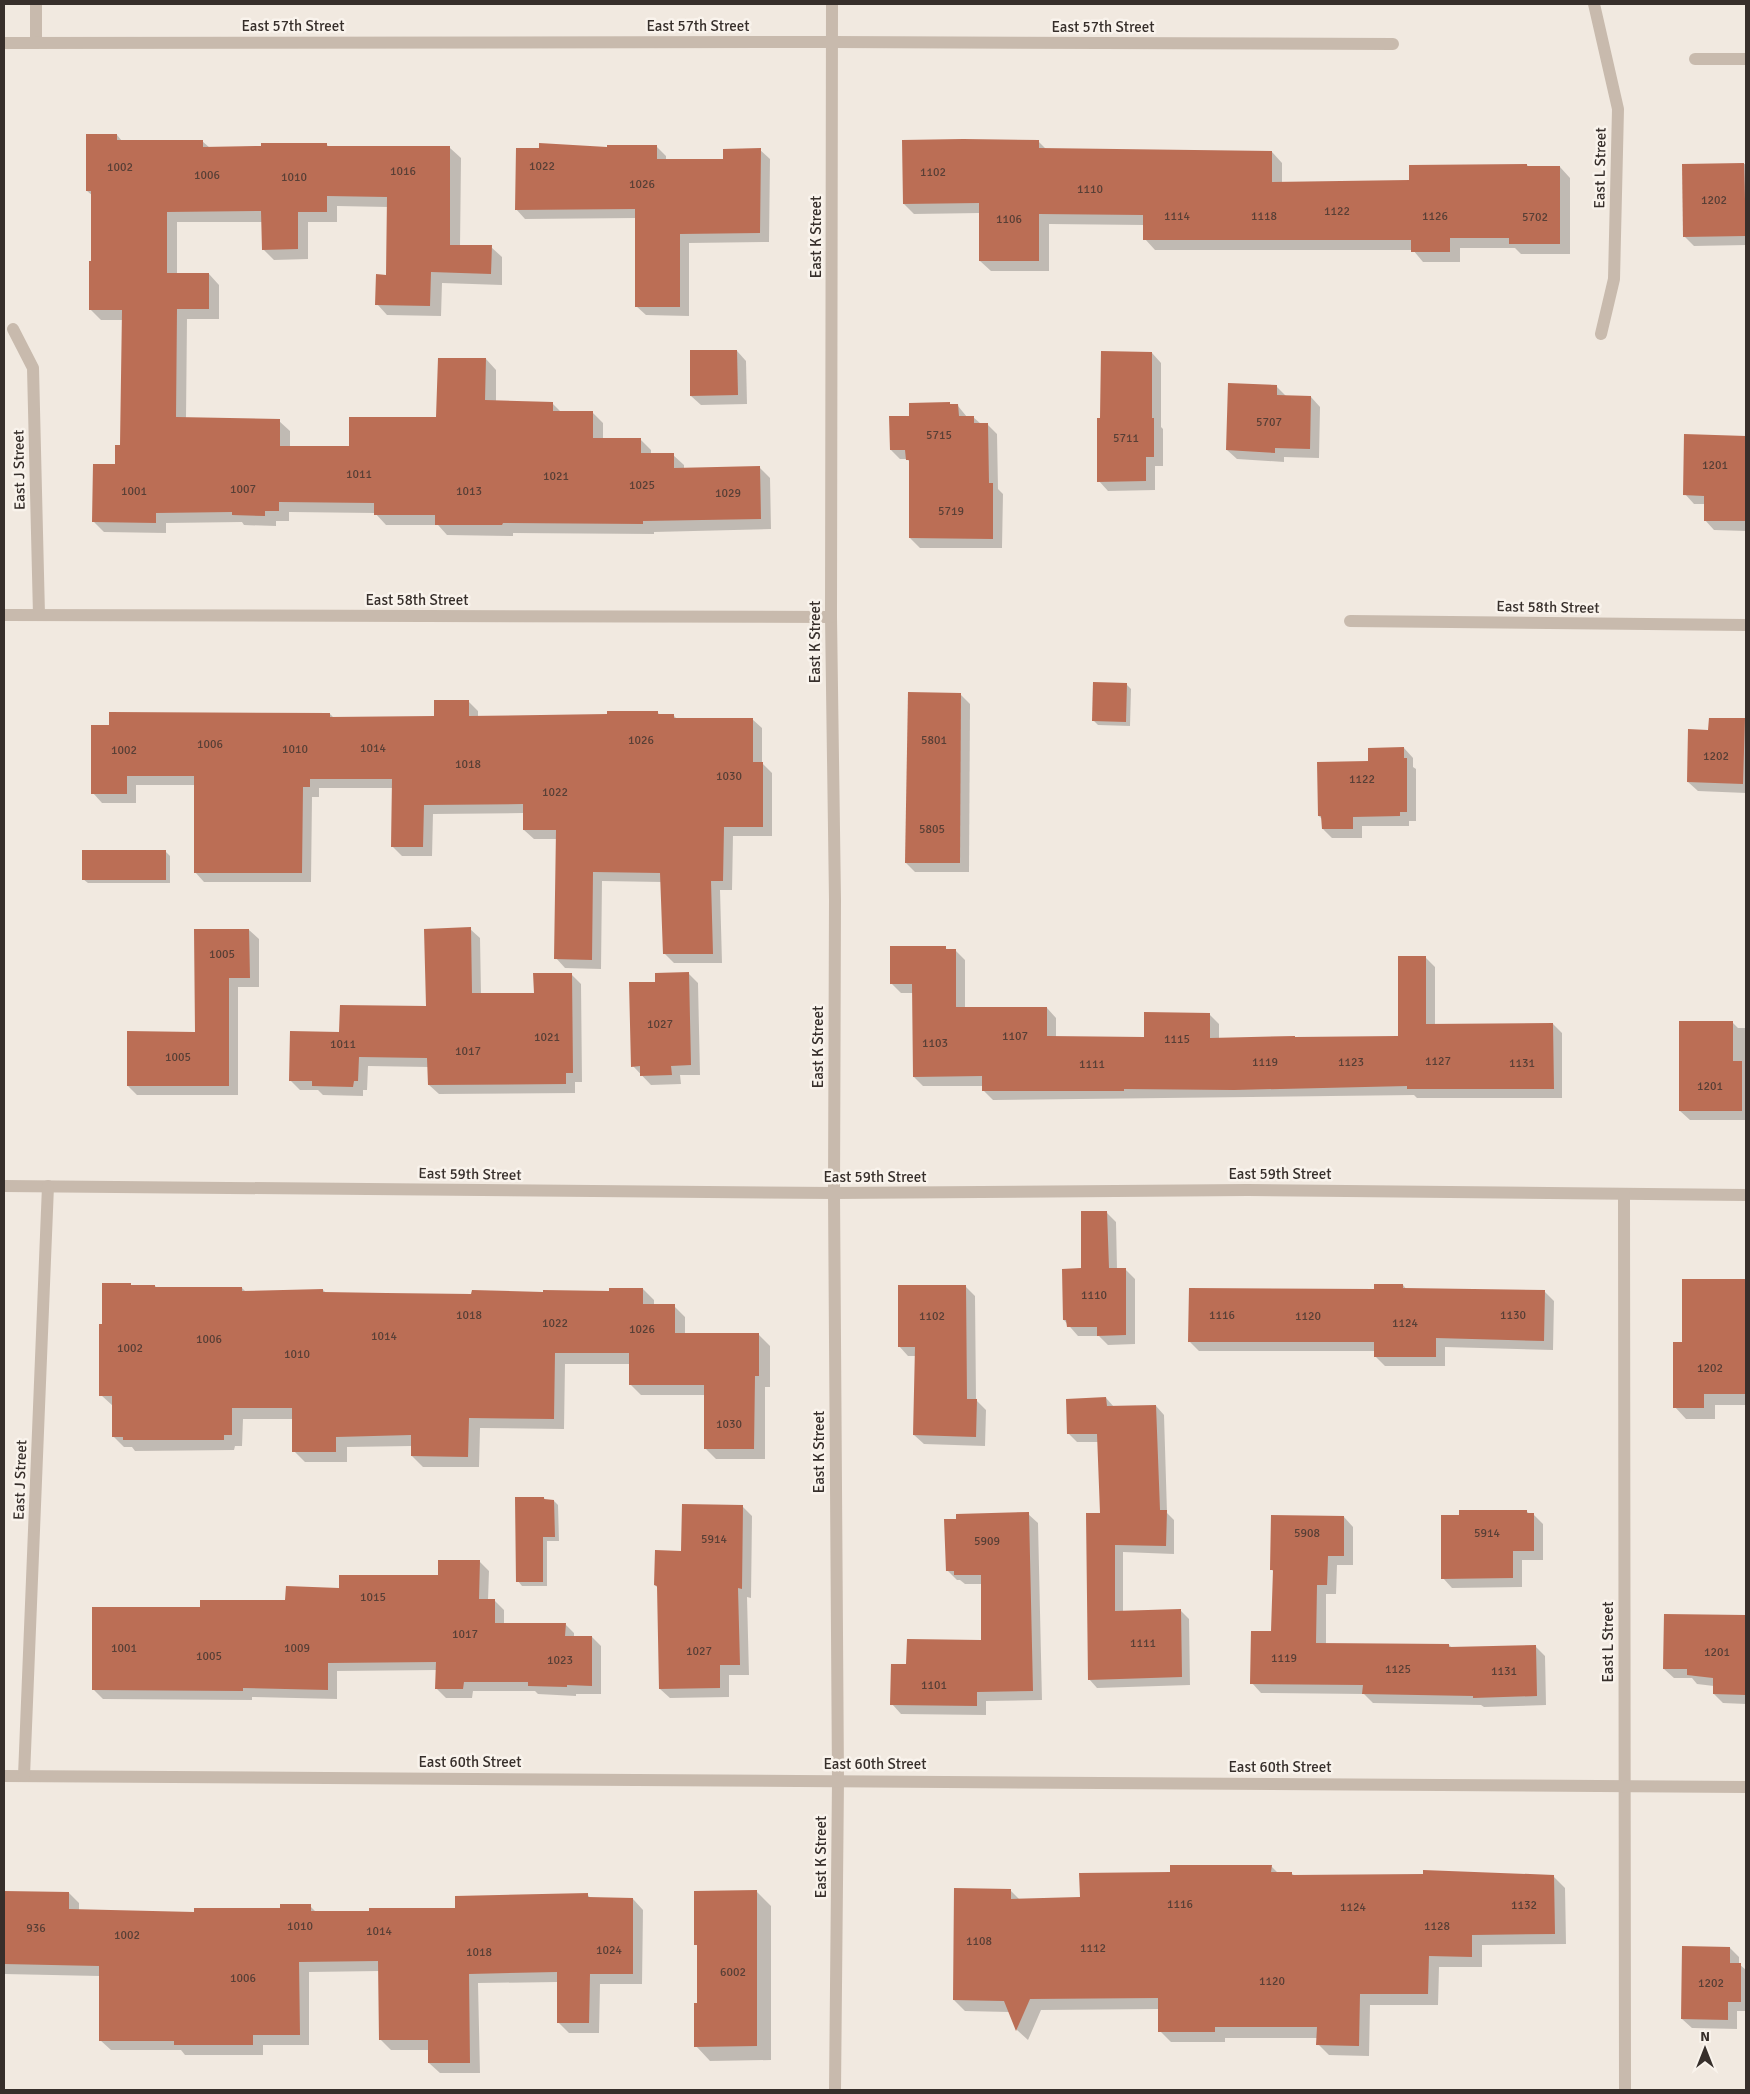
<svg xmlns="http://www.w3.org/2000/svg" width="1750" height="2094" viewBox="0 0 1750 2094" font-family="Signika,sans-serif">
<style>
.shadow{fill:#0003}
.building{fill:#bb6e55}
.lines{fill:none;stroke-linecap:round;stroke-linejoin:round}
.minor{stroke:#c8baad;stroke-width:12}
.labels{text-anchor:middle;stroke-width:5;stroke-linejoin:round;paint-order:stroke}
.number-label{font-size:12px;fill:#583f36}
.street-label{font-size:15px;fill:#372f2b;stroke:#f9f3ec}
</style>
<rect width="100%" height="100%" fill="#f1e9e0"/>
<g class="shadow">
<polygon points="117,135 122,141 202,141 210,148 326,144 329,147 450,148 461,158 460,247 491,247 502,257 502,285 442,283 441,316 387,315 377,304 387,276 388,207 337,206 337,222 308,222 308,259 274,260 263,249 263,222 177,222 177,274 209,274 219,285 219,319 187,319 186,418 279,421 290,431 290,448 350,448 437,419 486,359 496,370 496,402 552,403 561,412 592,412 603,423 603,439 640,439 651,450 651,455 673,455 684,465 684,469 759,467 770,478 771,529 654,532 654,534 513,533 513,536 447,535 438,525 386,525 375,513 289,512 289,521 276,521 276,526 244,525 242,522 166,523 166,533 104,532 94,522 116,465 121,447 123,320 101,320 90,309 93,262 93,196 87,191"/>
<polygon points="1038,141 1047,150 1272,152 1282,163 1282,183 1410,181 1527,165 1529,167 1560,167 1570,178 1570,254 1521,254 1515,248 1460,248 1460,262 1423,262 1413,250 1155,250 1145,239 1145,225 1049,224 1049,271 991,271 980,261 980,213 914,214 904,204"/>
<polygon points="656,146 666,156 666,160 725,160 760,150 770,159 769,242 689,243 689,316 646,315 636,306 636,218 525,219 516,209 609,149"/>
<polygon points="1746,164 1746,245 1694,246 1685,237 1683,165"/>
<polygon points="737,351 746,361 747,404 701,405 691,396"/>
<polygon points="1152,353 1161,363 1161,427 1163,429 1163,466 1155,466 1155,490 1108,491 1099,481 1101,419"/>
<polygon points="1276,386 1286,396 1311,397 1320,407 1319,458 1284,457 1284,462 1237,459 1227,450"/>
<polygon points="951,406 958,406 967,417 973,417 981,424 987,424 997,434 998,489 1003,494 1002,548 920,548 910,538 911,463 907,459 900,459 891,450 911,417"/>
<polygon points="1685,436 1746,437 1746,531 1714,530 1705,520 1705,504 1694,504 1685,494"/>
<polygon points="1126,684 1131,689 1130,726 1098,725 1094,721"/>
<polygon points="960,694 970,704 969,872 915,872 906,863"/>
<polygon points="468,701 478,711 478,717 609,715 657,712 661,716 674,716 677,719 752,719 762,728 762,763 772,773 772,836 733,836 732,890 720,890 722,963 674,963 664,953 662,882 602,881 601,969 565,968 556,958 557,839 534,839 524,830 524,813 433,814 432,856 402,856 392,846 393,788 319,788 319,797 312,797 311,882 204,882 195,872 195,785 136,785 136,803 102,803 93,793 93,726 330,714 334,718 435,717"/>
<polygon points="1710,719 1746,719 1746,793 1698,791 1688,782 1709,731"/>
<polygon points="1404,748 1413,758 1413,767 1416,769 1416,821 1409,821 1409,826 1362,826 1362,838 1332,838 1323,829 1323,820 1319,816 1369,762"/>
<polygon points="166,852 170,856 170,883 88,883 83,879"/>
<polygon points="470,929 480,938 481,994 535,994 571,974 581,984 582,1082 575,1082 575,1093 439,1094 429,1085 429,1067 368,1066 367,1090 363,1090 363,1096 323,1095 318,1090 300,1090 290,1080 340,1033 427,1007"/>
<polygon points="249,930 259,939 259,987 238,987 238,1095 137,1095 128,1086 196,1033"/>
<polygon points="945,948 948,951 956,951 965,960 965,1008 1047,1008 1056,1018 1056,1038 1145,1039 1209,1014 1219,1024 1219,1039 1399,1038 1426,958 1435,967 1435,1026 1553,1024 1562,1033 1562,1098 1417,1098 1414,1095 993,1100 984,1091 984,1086 923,1086 914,1077 913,993 901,993 892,984"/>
<polygon points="688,973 698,983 700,1075 680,1075 681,1084 651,1085 633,1066 656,983"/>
<polygon points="1733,1023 1738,1028 1746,1028 1746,1120 1690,1120 1680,1111"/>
<polygon points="1106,1212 1116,1222 1117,1269 1125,1269 1135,1279 1135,1344 1108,1345 1099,1336 1078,1336 1064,1320 1082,1270"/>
<polygon points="1683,1280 1746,1280 1746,1405 1715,1405 1715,1419 1686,1419 1675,1407 1683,1343"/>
<polygon points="130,1284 133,1287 155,1286 157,1288 242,1288 246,1292 323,1290 326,1293 472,1295 610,1292 643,1289 654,1300 654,1306 674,1306 685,1317 685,1335 759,1335 770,1346 770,1387 765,1387 765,1459 716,1459 705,1448 706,1395 641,1395 630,1384 630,1364 565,1364 564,1429 480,1428 479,1467 423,1467 412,1456 412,1446 347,1447 347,1462 305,1462 294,1451 293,1419 243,1419 242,1446 235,1446 234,1450 135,1451 132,1447 124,1447 113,1436 113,1406 101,1395 103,1326"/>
<polygon points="1403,1285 1407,1290 1545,1292 1554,1301 1553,1350 1445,1347 1445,1366 1385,1366 1375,1356 1375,1351 1199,1351 1190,1342"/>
<polygon points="966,1287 975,1296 976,1400 986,1410 985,1446 924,1444 914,1435 916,1356 908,1356 899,1346"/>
<polygon points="1106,1398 1114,1407 1156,1406 1164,1415 1167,1513 1174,1520 1174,1554 1123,1552 1123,1612 1181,1611 1189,1619 1190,1685 1097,1688 1089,1679 1101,1514 1099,1442 1077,1442 1069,1434"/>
<polygon points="544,1498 546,1501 554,1501 558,1505 559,1541 547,1541 547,1586 522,1586 518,1581"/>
<polygon points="743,1507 752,1516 751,1598 747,1597 749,1675 729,1675 729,1697 670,1698 660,1689 658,1588 655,1585 682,1552"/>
<polygon points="1526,1511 1530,1514 1533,1514 1543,1524 1543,1560 1522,1560 1522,1587 1452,1588 1443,1578"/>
<polygon points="1028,1514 1038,1523 1042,1700 986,1701 986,1715 901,1714 892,1704 907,1665 982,1641 982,1584 965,1584 960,1580 957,1580 947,1570"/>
<polygon points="1344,1517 1353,1527 1353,1565 1337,1565 1336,1594 1326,1594 1326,1644 1449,1645 1452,1648 1535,1646 1545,1656 1546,1705 1484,1707 1481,1705 1373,1703 1364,1694 1261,1693 1252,1683 1272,1632 1274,1572 1272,1570"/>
<polygon points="479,1561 489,1571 488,1600 495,1601 504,1610 504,1624 565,1624 574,1633 574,1637 592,1637 601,1646 601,1694 576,1694 576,1696 538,1694 535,1691 473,1691 472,1698 446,1698 436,1688 437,1670 337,1671 337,1699 252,1697 252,1700 103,1699 94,1690 201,1608 286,1601 340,1589 439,1577"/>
<polygon points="1665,1615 1746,1615 1746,1704 1723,1703 1714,1694 1714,1686 1697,1684 1692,1678 1674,1678 1664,1669"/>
<polygon points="1271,1866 1278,1873 1291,1873 1295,1876 1554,1877 1565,1888 1566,1944 1482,1945 1482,1967 1439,1967 1438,2005 1370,2005 1369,2056 1329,2055 1318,2044 1318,2038 1225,2038 1225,2042 1171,2042 1160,2031 1160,2009 1041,2010 1028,2040 1017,2030 1009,2012 965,2011 954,2000 1010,1890 1020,1900 1081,1899 1172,1873"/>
<polygon points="756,1891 771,1906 771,2060 710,2061 696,2046 698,2004 698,1947 696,1944"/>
<polygon points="4,1893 69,1893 79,1903 79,1911 195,1913 281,1909 310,1906 317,1913 457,1909 587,1894 591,1899 633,1899 643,1910 642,1984 600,1984 599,2033 569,2033 558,2022 558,1982 478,1983 480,2073 440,2073 429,2063 429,2050 391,2050 380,2039 380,1971 309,1972 309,2045 263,2045 263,2055 185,2055 181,2050 111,2050 100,2040 100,1976 4,1974"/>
<polygon points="1730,1948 1739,1957 1739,1964 1746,1970 1746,2011 1737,2011 1737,2029 1692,2028 1682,2019"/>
</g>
<g class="building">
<polygon points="86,134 117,134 117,140 203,140 203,147 261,146 261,143 327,143 327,146 450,146 450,245 492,245 491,274 431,272 430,306 375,305 376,274 386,275 387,197 327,196 327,212 298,212 298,249 262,250 261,211 167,212 167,273 209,273 209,309 177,309 176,417 280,419 280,446 349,446 349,417 436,417 438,358 486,358 485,400 553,402 553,411 593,411 593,438 641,438 641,453 674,453 674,468 760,466 761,519 643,521 643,524 503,523 502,525 435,525 435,515 374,515 374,503 279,502 279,511 265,511 265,516 232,515 232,512 156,513 156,523 92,522 93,464 115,464 115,445 120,445 122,310 89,310 89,261 91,261 91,191 86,191"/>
<polygon points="963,139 1039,140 1039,148 1272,151 1272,182 1409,180 1409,165 1527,164 1527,166 1560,166 1560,244 1509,244 1509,238 1450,238 1450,252 1411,252 1411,240 1143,240 1143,215 1039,214 1039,261 979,261 979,203 903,204 902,140"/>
<polygon points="539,143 607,147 607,145 657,145 657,159 723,159 723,149 761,148 760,233 680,234 680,307 635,307 635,209 515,210 516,148 539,148"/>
<polygon points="1744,163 1746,236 1683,237 1682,164"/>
<polygon points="690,350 737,350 738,395 690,396"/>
<polygon points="1101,351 1152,352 1152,418 1154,418 1154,457 1146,457 1146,481 1097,482 1097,418 1100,418"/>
<polygon points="1228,383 1277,385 1277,395 1311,396 1310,449 1275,448 1275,453 1226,450"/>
<polygon points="950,402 950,404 958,404 959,416 974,416 974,423 988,423 989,483 993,483 993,539 909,538 909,460 906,460 905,450 890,450 889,416 909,416 909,403"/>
<polygon points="1684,434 1746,436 1746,521 1704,521 1704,496 1683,495"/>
<polygon points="1093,682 1127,683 1126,722 1092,721"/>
<polygon points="908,692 961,693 960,863 905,863"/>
<polygon points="434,700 469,700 469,716 607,714 607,711 658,711 658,714 674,714 674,718 753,718 753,762 763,762 763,827 724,827 723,881 711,881 713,954 663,954 660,873 593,872 592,960 554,959 556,830 523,830 523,804 424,805 423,847 391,847 392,779 310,779 310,787 303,787 302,873 194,873 194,776 127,776 127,794 91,794 91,725 109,725 109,712 330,713 330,717 434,716"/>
<polygon points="1709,718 1745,718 1743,784 1687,782 1688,729 1708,730"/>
<polygon points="1404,747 1404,758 1407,758 1407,812 1400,812 1400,816 1353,817 1353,829 1322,829 1321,816 1318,816 1317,762 1368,761 1368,748"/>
<rect x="82" y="850" width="84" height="30"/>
<polygon points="471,927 472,993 534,993 533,973 572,973 573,1073 566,1073 566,1084 428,1085 427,1058 359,1057 358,1081 354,1081 353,1087 312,1086 312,1081 289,1081 290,1031 339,1032 340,1005 426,1006 424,929"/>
<polygon points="194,929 249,929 250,978 229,978 229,1086 127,1086 127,1031 195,1032"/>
<polygon points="890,946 946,946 946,949 956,949 956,1007 1047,1007 1047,1036 1144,1037 1144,1012 1210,1013 1210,1038 1295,1036 1295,1037 1398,1036 1398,956 1426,956 1426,1024 1553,1023 1554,1089 1407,1089 1407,1086 1234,1090 1124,1089 1124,1091 982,1091 982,1076 913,1077 912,984 890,984"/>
<polygon points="689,972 691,1065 671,1066 672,1075 640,1076 640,1066 631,1067 629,982 655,982 655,973"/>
<polygon points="1679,1021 1733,1021 1733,1061 1742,1061 1742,1111 1679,1111"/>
<polygon points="1081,1211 1107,1211 1109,1268 1126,1268 1126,1335 1097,1336 1097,1327 1067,1327 1066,1320 1063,1320 1062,1269 1081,1268"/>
<polygon points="1682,1279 1746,1279 1746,1394 1704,1394 1704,1408 1673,1408 1673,1342 1682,1342"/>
<polygon points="102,1283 131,1283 131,1285 155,1285 155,1287 242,1287 242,1291 323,1289 323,1292 386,1293 471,1294 472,1290 543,1292 543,1290 609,1291 609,1288 643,1288 643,1304 675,1304 675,1333 759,1333 759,1376 755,1376 754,1449 704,1449 704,1385 629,1385 629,1353 555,1353 554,1419 469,1418 468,1457 411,1456 411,1435 336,1437 336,1452 292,1452 292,1408 232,1408 232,1435 224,1435 224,1440 123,1440 123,1437 112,1437 112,1396 99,1396 99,1324 102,1324"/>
<polygon points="1374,1284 1403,1284 1403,1288 1545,1290 1544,1341 1436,1338 1436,1357 1374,1357 1374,1342 1188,1342 1189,1288 1374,1289"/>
<polygon points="898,1285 966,1285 967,1399 977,1399 976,1437 913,1435 915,1347 898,1347"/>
<polygon points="1106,1397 1107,1406 1156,1405 1160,1510 1167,1510 1166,1546 1115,1545 1115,1611 1181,1609 1182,1677 1088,1680 1086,1513 1100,1513 1097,1434 1067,1434 1066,1399"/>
<polygon points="515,1497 544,1497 544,1499 554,1500 555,1537 543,1537 543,1582 516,1582"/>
<polygon points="682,1504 743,1505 742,1589 738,1588 740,1665 720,1665 720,1688 659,1689 657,1586 654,1585 655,1550 681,1551"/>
<polygon points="1459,1510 1527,1510 1527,1513 1534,1513 1534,1551 1513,1551 1513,1578 1441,1579 1441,1515 1459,1515"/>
<polygon points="1029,1512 1033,1691 977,1692 977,1706 890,1705 891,1664 906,1664 907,1639 981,1640 981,1575 954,1575 954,1571 946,1571 944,1519 956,1519 956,1514"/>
<polygon points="1271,1515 1344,1516 1344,1556 1328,1556 1327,1585 1317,1585 1316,1643 1449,1644 1449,1647 1536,1645 1537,1696 1473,1698 1473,1696 1362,1694 1363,1685 1250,1684 1251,1631 1271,1631 1273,1570 1270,1570"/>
<polygon points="438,1560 480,1560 479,1599 495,1599 495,1623 566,1623 565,1636 592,1636 592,1686 567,1685 567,1687 528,1686 528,1682 464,1682 463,1689 435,1689 436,1662 328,1663 328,1690 243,1688 243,1691 92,1690 92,1607 200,1607 200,1600 285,1600 286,1586 339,1588 339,1575 438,1575"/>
<polygon points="1664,1614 1746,1615 1746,1695 1713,1694 1713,1678 1687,1675 1687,1669 1663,1669"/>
<polygon points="1170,1865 1272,1865 1271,1872 1292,1872 1292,1875 1423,1874 1423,1870 1554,1875 1555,1934 1472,1935 1472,1957 1429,1956 1428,1994 1360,1994 1359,2046 1316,2045 1317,2027 1215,2027 1215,2032 1158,2032 1158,1998 1030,1999 1016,2031 1004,2001 953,2000 954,1888 1011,1889 1011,1899 1080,1897 1079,1873 1170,1872"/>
<polygon points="757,1890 757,2046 694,2047 694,2003 697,2003 697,1945 694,1945 694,1891"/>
<polygon points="4,1891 69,1892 69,1909 194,1912 194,1908 280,1908 280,1904 311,1904 311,1911 369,1911 369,1908 455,1908 455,1896 588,1893 588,1897 633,1898 633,1974 590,1974 589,2023 557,2023 557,1972 469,1974 470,2063 428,2063 428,2040 379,2040 378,1961 299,1962 300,2035 253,2035 253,2045 174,2045 174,2041 99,2041 99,1966 4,1964"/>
<polygon points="1682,1946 1730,1947 1730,1963 1741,1963 1741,2002 1728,2002 1728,2020 1681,2019"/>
</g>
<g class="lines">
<g class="minor">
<polyline points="36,4 36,43"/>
<polyline points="832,4 831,617 835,900 834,1193 838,1780 835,2090"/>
<polyline points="1594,4 1618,109 1614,279 1601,334"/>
<polyline points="4,43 832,42 1393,44"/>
<polyline points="1695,59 1746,59"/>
<polyline points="13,329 33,368 39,615"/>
<polyline points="4,615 831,617"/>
<polyline points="1350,621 1746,625"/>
<polyline points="4,1186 834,1193 1248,1190 1746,1195"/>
<polyline points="1624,1194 1625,2090"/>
<polyline points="4,1776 1746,1787"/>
<polyline points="24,1776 48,1186"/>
</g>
</g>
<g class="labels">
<g class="number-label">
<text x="542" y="170">1022</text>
<text x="120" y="171">1002</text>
<text x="403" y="175">1016</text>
<text x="933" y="176">1102</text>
<text x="207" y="179">1006</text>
<text x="294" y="181">1010</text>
<text x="642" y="188">1026</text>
<text x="1090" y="193">1110</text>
<text x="1714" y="204">1202</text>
<text x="1337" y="215">1122</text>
<text x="1177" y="220">1114</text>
<text x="1264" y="220">1118</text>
<text x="1435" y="220">1126</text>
<text x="1535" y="221">5702</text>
<text x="1009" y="223">1106</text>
<text x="1269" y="426">5707</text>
<text x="939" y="439">5715</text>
<text x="1126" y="442">5711</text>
<text x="1715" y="469">1201</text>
<text x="359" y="478">1011</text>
<text x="556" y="480">1021</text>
<text x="642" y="489">1025</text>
<text x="243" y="493">1007</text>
<text x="134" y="495">1001</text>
<text x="469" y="495">1013</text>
<text x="728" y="497">1029</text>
<text x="951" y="515">5719</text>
<text x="641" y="744">1026</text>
<text x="934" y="744">5801</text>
<text x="210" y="748">1006</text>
<text x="373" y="752">1014</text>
<text x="295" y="753">1010</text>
<text x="124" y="754">1002</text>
<text x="1716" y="760">1202</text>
<text x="468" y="768">1018</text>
<text x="729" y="780">1030</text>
<text x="1362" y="783">1122</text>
<text x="555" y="796">1022</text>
<text x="932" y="833">5805</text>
<text x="222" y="958">1005</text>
<text x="660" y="1028">1027</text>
<text x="1015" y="1040">1107</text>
<text x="547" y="1041">1021</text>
<text x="1177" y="1043">1115</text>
<text x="935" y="1047">1103</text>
<text x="343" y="1048">1011</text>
<text x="468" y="1055">1017</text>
<text x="178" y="1061">1005</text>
<text x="1438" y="1065">1127</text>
<text x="1265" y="1066">1119</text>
<text x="1351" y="1066">1123</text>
<text x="1522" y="1067">1131</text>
<text x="1092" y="1068">1111</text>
<text x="1710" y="1090">1201</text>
<text x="1094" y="1299">1110</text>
<text x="469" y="1319">1018</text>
<text x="1222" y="1319">1116</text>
<text x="1513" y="1319">1130</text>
<text x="932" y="1320">1102</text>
<text x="1308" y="1320">1120</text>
<text x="555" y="1327">1022</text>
<text x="1405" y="1327">1124</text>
<text x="642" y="1333">1026</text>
<text x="384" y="1340">1014</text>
<text x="209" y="1343">1006</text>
<text x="130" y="1352">1002</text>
<text x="297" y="1358">1010</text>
<text x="1710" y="1372">1202</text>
<text x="729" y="1428">1030</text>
<text x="1307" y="1537">5908</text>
<text x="1487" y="1537">5914</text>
<text x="714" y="1543">5914</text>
<text x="987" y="1545">5909</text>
<text x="373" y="1601">1015</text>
<text x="465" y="1638">1017</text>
<text x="1143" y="1647">1111</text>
<text x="124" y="1652">1001</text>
<text x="297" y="1652">1009</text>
<text x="699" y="1655">1027</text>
<text x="1717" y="1656">1201</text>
<text x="209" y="1660">1005</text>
<text x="1284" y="1662">1119</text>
<text x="560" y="1664">1023</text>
<text x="1398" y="1673">1125</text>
<text x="1504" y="1675">1131</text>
<text x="934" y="1689">1101</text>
<text x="1180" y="1908">1116</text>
<text x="1524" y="1909">1132</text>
<text x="1353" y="1911">1124</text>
<text x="300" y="1930">1010</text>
<text x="1437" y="1930">1128</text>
<text x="36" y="1932">936</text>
<text x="379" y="1935">1014</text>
<text x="127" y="1939">1002</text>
<text x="979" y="1945">1108</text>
<text x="1093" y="1952">1112</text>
<text x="609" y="1954">1024</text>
<text x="479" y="1956">1018</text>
<text x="733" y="1976">6002</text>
<text x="243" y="1982">1006</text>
<text x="1272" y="1985">1120</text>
<text x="1711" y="1987">1202</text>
</g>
<g class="street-label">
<text x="293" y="31">East 57th Street</text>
<text x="698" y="31">East 57th Street</text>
<text x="1103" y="32">East 57th Street</text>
<text transform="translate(1600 168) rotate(-89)" y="5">East L Street</text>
<text transform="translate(816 237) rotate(-90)" y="5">East K Street</text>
<text transform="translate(19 470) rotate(-91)" y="5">East J Street</text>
<text x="417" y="605">East 58th Street</text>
<text transform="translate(1548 607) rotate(1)" y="5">East 58th Street</text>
<text transform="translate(815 642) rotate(-90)" y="5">East K Street</text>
<text transform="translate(818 1047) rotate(-90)" y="5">East K Street</text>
<text transform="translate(470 1174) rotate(1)" y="5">East 59th Street</text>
<text x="1280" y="1179">East 59th Street</text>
<text x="875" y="1182">East 59th Street</text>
<text transform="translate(819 1452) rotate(-90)" y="5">East K Street</text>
<text transform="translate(20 1480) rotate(-88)" y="5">East J Street</text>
<text transform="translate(1608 1642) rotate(-90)" y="5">East L Street</text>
<text x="470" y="1767">East 60th Street</text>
<text x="875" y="1769">East 60th Street</text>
<text x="1280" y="1772">East 60th Street</text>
<text transform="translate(821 1857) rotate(-90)" y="5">East K Street</text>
</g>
</g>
<rect width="1750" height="2094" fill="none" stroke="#372f2b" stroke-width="10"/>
<g transform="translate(1705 2049)" stroke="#f9f3ec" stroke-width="4" paint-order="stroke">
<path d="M0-4L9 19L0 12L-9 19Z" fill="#372f2b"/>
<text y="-8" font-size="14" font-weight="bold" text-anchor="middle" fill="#372f2b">N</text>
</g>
</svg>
